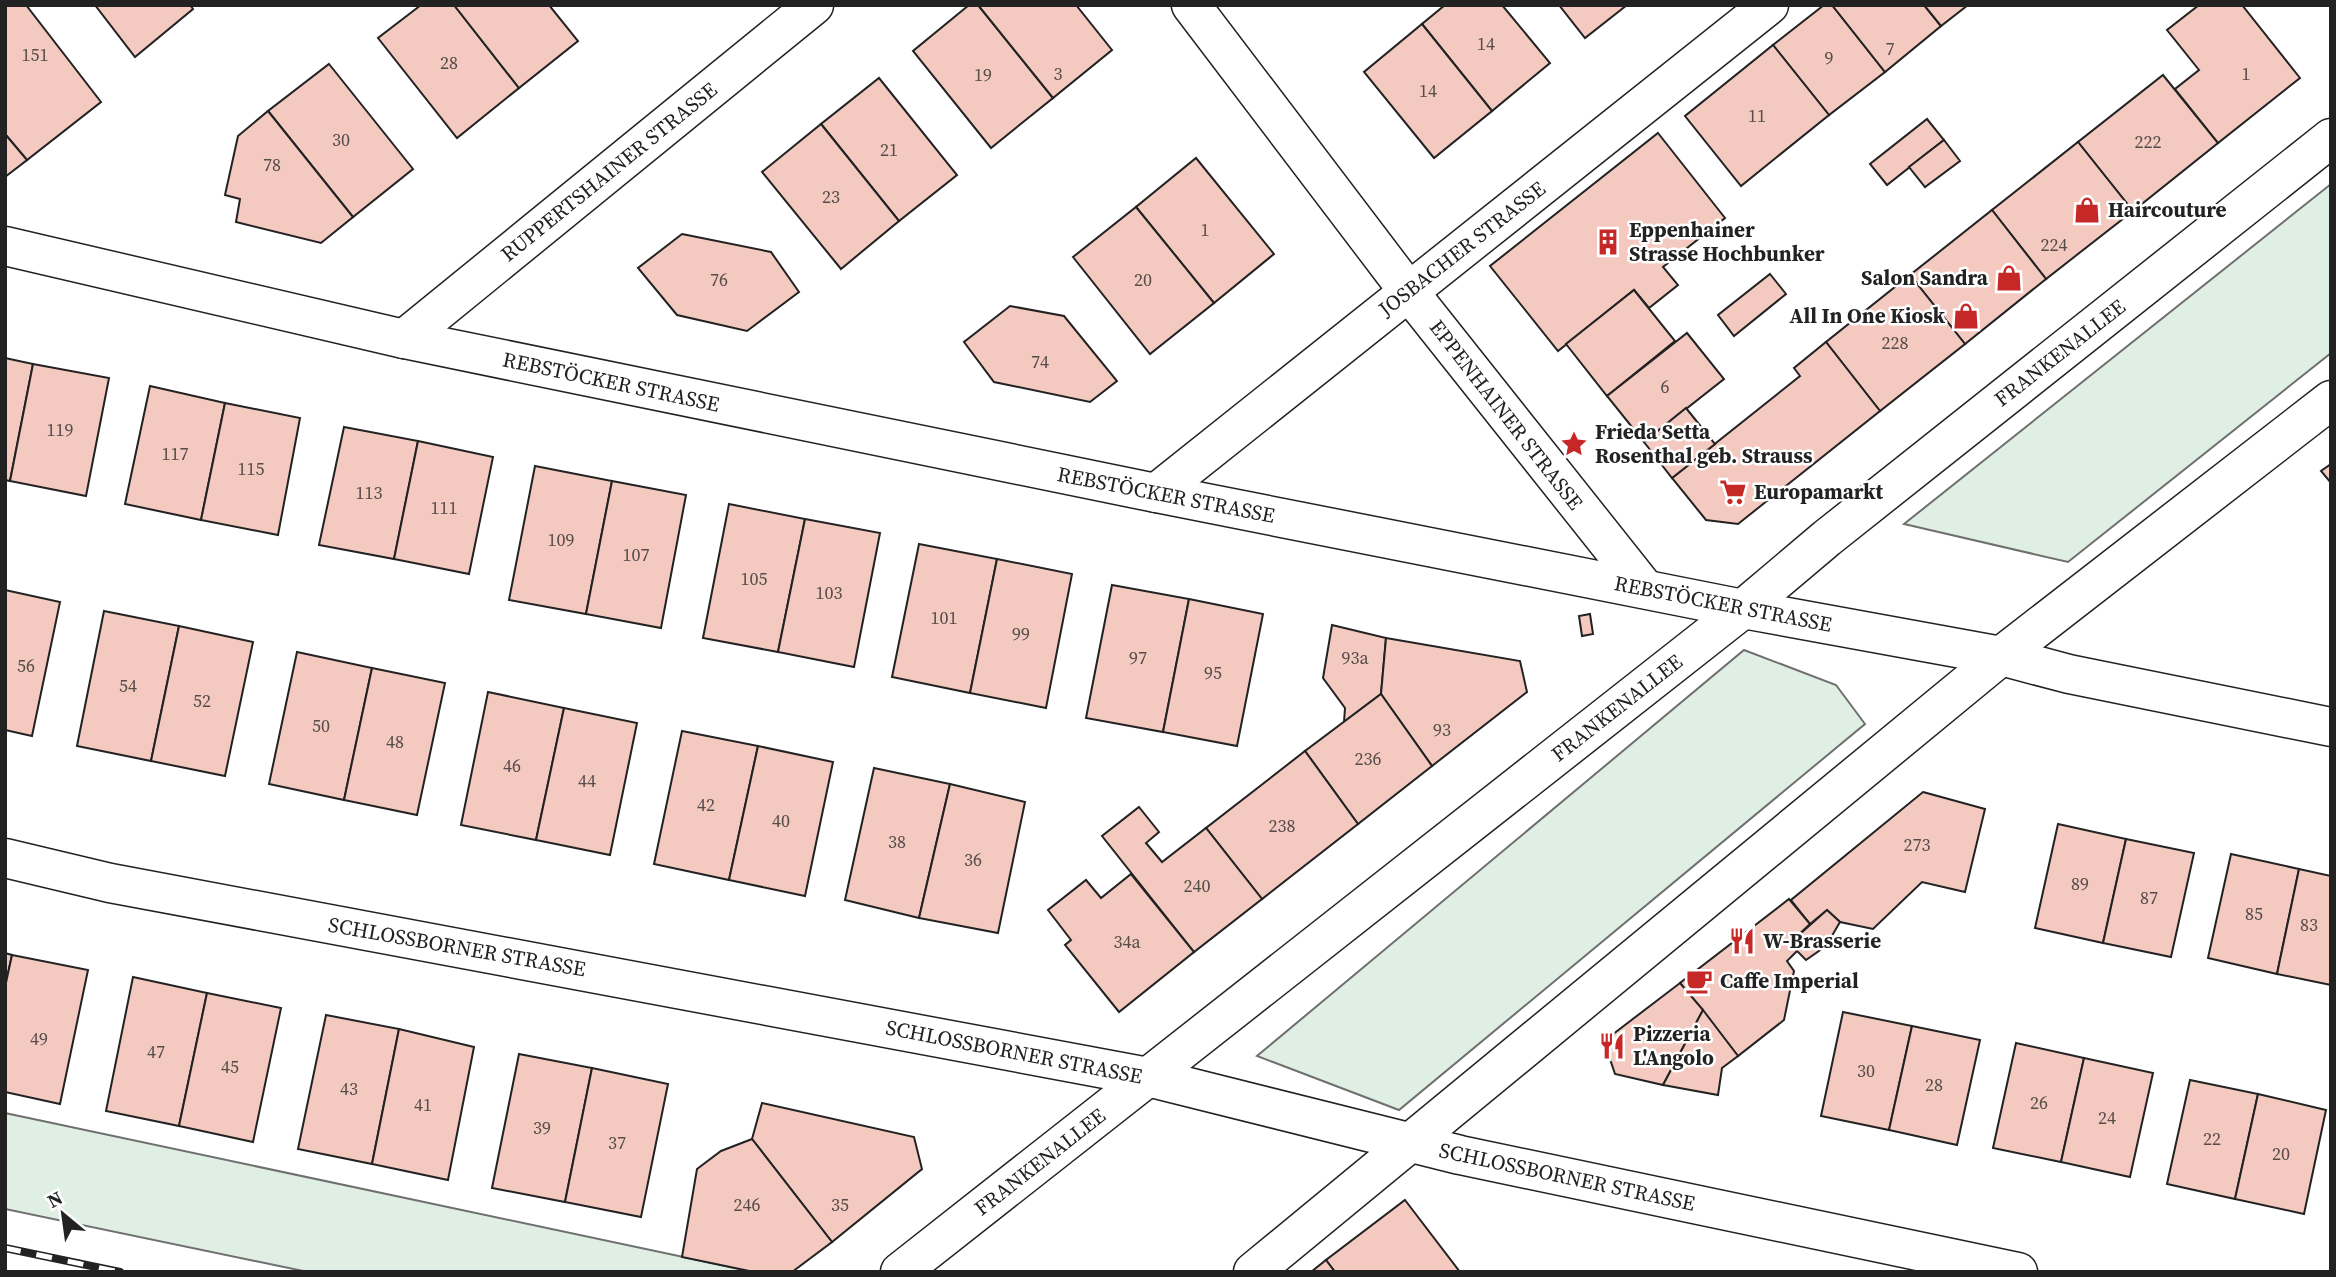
<svg xmlns="http://www.w3.org/2000/svg" width="2336" height="1277" viewBox="0 0 2336 1277" font-family="'Source Serif 4',serif">
<style>
.green{fill:#e0efe3;stroke:#6f6f6f;stroke-width:2}
.building{fill:#f3c9c0;stroke:#222;stroke-width:2}
.lines{fill:none;stroke-linecap:round;stroke-linejoin:round}
.minor-casing{stroke:#222;stroke-width:41}
.minor{stroke:#fff;stroke-width:38}
.rail-casing{stroke:#222;stroke-width:8}
.rail{stroke:#fff;stroke-width:5;stroke-dasharray:16;stroke-linecap:butt}
.labels{text-anchor:middle;stroke-width:5;stroke-linejoin:round;paint-order:stroke}
.number-label{font-size:18px;fill:#564c4a}
.street-label{font-size:21px;fill:#222;stroke:#fff}
.poi-label{font-size:21px;font-weight:bold;fill:#222;stroke:#fff;text-anchor:start}
</style>
<rect width="100%" height="100%" fill="#fff"/>
<g class="green">
<polygon points="2331,184 2331,353 2068,562 1904,524"/>
<polygon points="1744,650 1836,685 1865,724 1399,1110 1257,1056"/>
<polygon points="5,1113 754,1272 308,1272 5,1209"/>
</g>
<g class="building">
<polygon points="8,5 26,5 101,102 27,160 5,134 5,7"/>
<polygon points="95,5 190,5 193,9 135,57"/>
<polygon points="421,5 454,5 519,88 457,138 378,38"/>
<polygon points="454,5 549,5 578,41 519,88"/>
<polygon points="969,5 978,5 1053,98 991,148 913,51"/>
<polygon points="978,5 1076,5 1112,50 1053,98"/>
<polygon points="1445,5 1502,5 1550,63 1492,111 1422,24"/>
<polygon points="1559,5 1627,5 1585,38"/>
<polygon points="1824,5 1832,5 1885,72 1829,115 1773,45"/>
<polygon points="1832,5 1924,5 1941,26 1885,72"/>
<polygon points="1924,5 1968,5 1941,26"/>
<polygon points="2199,5 2242,5 2300,78 2218,143 2175,89 2199,70 2167,30"/>
<polygon points="1422,24 1492,111 1434,158 1364,72"/>
<polygon points="1773,45 1829,115 1741,186 1685,116"/>
<polygon points="329,64 413,169 353,217 268,111"/>
<polygon points="2163,75 2218,143 2133,211 2078,142"/>
<polygon points="879,78 957,175 899,221 821,124"/>
<polygon points="268,111 353,217 321,243 236,222 240,199 225,195 238,136"/>
<polygon points="1927,119 1944,140 1887,185 1870,164"/>
<polygon points="821,124 899,221 841,269 762,172"/>
<polygon points="1658,133 1725,218 1663,267 1678,285 1649,308 1634,290 1558,351 1490,266"/>
<polygon points="5,134 27,160 5,177"/>
<polygon points="1944,140 1960,161 1925,187 1909,167"/>
<polygon points="2078,142 2133,211 2046,279 1992,210"/>
<polygon points="1196,158 1274,254 1214,303 1136,207"/>
<polygon points="1136,207 1214,303 1150,354 1073,257"/>
<polygon points="1992,210 2046,279 1965,344 1910,275"/>
<polygon points="682,234 771,252 799,292 747,331 677,315 638,268"/>
<polygon points="1770,274 1786,294 1734,336 1718,315"/>
<polygon points="1910,275 1965,344 1880,411 1826,342"/>
<polygon points="1634,290 1675,341 1607,396 1566,344"/>
<polygon points="1010,306 1064,316 1117,381 1090,402 994,382 964,342"/>
<polygon points="1687,333 1724,379 1644,442 1607,396"/>
<polygon points="1826,342 1880,411 1738,524 1706,520 1672,478 1800,376 1794,368"/>
<polygon points="5,358 33,364 10,481 5,480"/>
<polygon points="33,364 109,378 86,496 10,481"/>
<polygon points="150,386 225,403 201,520 125,504"/>
<polygon points="225,403 300,418 278,535 201,520"/>
<polygon points="1686,408 1715,444 1672,478 1644,442"/>
<polygon points="344,427 418,441 394,559 319,545"/>
<polygon points="418,441 493,457 469,574 394,559"/>
<polygon points="2331,464 2331,483 2321,471"/>
<polygon points="535,466 612,481 586,614 509,600"/>
<polygon points="612,481 686,495 661,628 586,614"/>
<polygon points="729,504 805,519 778,652 703,638"/>
<polygon points="805,519 880,533 854,667 778,652"/>
<polygon points="919,544 997,559 970,693 892,677"/>
<polygon points="997,559 1072,574 1046,708 970,693"/>
<polygon points="1112,585 1189,599 1163,732 1086,718"/>
<polygon points="5,590 60,602 32,736 5,730"/>
<polygon points="1189,599 1263,614 1237,746 1163,732"/>
<polygon points="104,611 179,626 151,761 77,746"/>
<polygon points="1590,614 1593,634 1582,636 1579,616"/>
<polygon points="1332,625 1386,638 1381,694 1344,722 1345,708 1323,678"/>
<polygon points="179,626 253,642 225,776 151,761"/>
<polygon points="1386,638 1520,661 1527,692 1432,766 1381,694"/>
<polygon points="297,652 372,668 344,800 269,784"/>
<polygon points="372,668 445,683 417,815 344,800"/>
<polygon points="488,692 564,708 536,840 461,825"/>
<polygon points="1381,694 1432,766 1358,824 1305,751"/>
<polygon points="564,708 637,723 610,855 536,840"/>
<polygon points="682,731 758,746 729,880 654,864"/>
<polygon points="758,746 833,762 805,896 729,880"/>
<polygon points="1305,751 1358,824 1262,899 1206,828"/>
<polygon points="874,768 950,784 919,918 845,900"/>
<polygon points="950,784 1025,802 998,933 919,918"/>
<polygon points="1923,792 1985,809 1965,892 1922,882 1873,929 1840,922 1827,910 1810,924 1791,900"/>
<polygon points="1139,807 1159,832 1146,843 1162,862 1206,828 1262,899 1194,952 1102,836"/>
<polygon points="2058,824 2126,839 2103,943 2035,928"/>
<polygon points="2126,839 2194,853 2171,957 2103,943"/>
<polygon points="2231,854 2299,869 2277,974 2208,958"/>
<polygon points="2299,869 2331,876 2331,985 2277,974"/>
<polygon points="1131,874 1194,952 1119,1012 1065,945 1071,940 1048,910 1086,880 1101,898"/>
<polygon points="1789,899 1810,924 1792,941 1797,951 1787,961 1794,971 1784,1020 1738,1056 1680,983"/>
<polygon points="1827,910 1840,922 1826,946 1806,960 1797,951 1792,941"/>
<polygon points="5,953 12,955 5,987"/>
<polygon points="12,955 88,970 60,1104 5,1092 5,987"/>
<polygon points="133,977 207,993 179,1126 106,1111"/>
<polygon points="1680,983 1703,1010 1663,1085 1615,1074 1604,1041"/>
<polygon points="207,993 281,1008 253,1142 179,1126"/>
<polygon points="1703,1010 1738,1056 1722,1068 1718,1095 1663,1085"/>
<polygon points="1843,1012 1912,1026 1889,1130 1821,1116"/>
<polygon points="326,1015 399,1029 372,1164 298,1149"/>
<polygon points="1912,1026 1980,1040 1957,1145 1889,1130"/>
<polygon points="399,1029 474,1047 448,1180 372,1164"/>
<polygon points="2016,1043 2084,1058 2061,1162 1993,1148"/>
<polygon points="519,1054 592,1068 565,1202 492,1188"/>
<polygon points="2084,1058 2153,1073 2130,1177 2061,1162"/>
<polygon points="592,1068 668,1084 641,1217 565,1202"/>
<polygon points="2190,1080 2258,1094 2235,1199 2167,1184"/>
<polygon points="2258,1094 2326,1110 2304,1214 2235,1199"/>
<polygon points="762,1103 914,1137 922,1169 832,1242 752,1139"/>
<polygon points="752,1139 832,1242 792,1272 754,1272 682,1257 697,1169 721,1151"/>
<polygon points="1405,1200 1460,1272 1335,1272 1326,1260"/>
<polygon points="1326,1260 1335,1272 1311,1272"/>
</g>
<g class="lines">
<g class="minor-casing">
<g id="minor">
<polyline points="1191,5 1409,292 1645,589"/>
<polyline points="5,246 404,339 1156,493 1743,609 2001,656 2069,674 2331,727"/>
<polyline points="404,339 814,5"/>
<polyline points="1156,493 1769,5"/>
<polyline points="5,858 110,883 1148,1077 1460,1155 2018,1272"/>
<polyline points="900,1272 1743,609 1827,538 2331,138"/>
<polyline points="1253,1272 2001,656 2331,400"/>
</g>
</g>
<use href="#minor" class="minor"/>
<g class="rail-casing">
<polyline id="rail" points="5,1248 120,1272"/>
</g>
<use href="#rail" class="rail"/>
</g>
<defs>
<g id="shop-bare" transform="scale(2.1)"><path d="M-5-2.5h2.3a2.7 3.5 0 0 1 5.4 0H5L5.5 6h-11ZM-1.5-2.5h3a1.5 2.3 0 0 0-3 0Z" fill="#c62828" stroke="#fff" stroke-width="2.5" paint-order="stroke"/></g>
<g id="building-bare" transform="scale(2.1)"><path d="M-4-6H4V6H1V3H-1V6H-4ZM-2.5-4.3h1.7v1.8h-1.7ZM.8-4.3h1.7v1.8H.8ZM-2.5-1h1.7V.8h-1.7ZM.8-1h1.7V.8H.8Z" fill="#c62828" stroke="#fff" stroke-width="2.5" paint-order="stroke"/></g>
<g id="sight-bare" transform="scale(2.1)"><path d="M0-6L1.8-2.2L6-1.7L2.9 1.2L3.7 5.4L0 3.3L-3.7 5.4L-2.9 1.2L-6-1.7L-1.8-2.2Z" fill="#c62828" stroke="#fff" stroke-width="2.5" paint-order="stroke"/></g>
<g id="supermarket-bare" transform="scale(2.1)"><path d="M-6-5.5h2.5l.6 2H6L4.5 2H-2.5L-4.4-4H-6ZM-1.5 3.2a1.3 1.3 0 1 0 .1 0ZM3 3.2a1.3 1.3 0 1 0 .1 0Z" fill="#c62828" stroke="#fff" stroke-width="2.5" paint-order="stroke"/></g>
<g id="restaurant-bare" transform="scale(2.1)"><path d="M-5-6h1v4h1v-4h1v4h1v-4h1v5L-1.5 .5V6h-2V.5L-5-1ZM5-6V6H3V1.5H1.5Q1.5-4 5-6Z" fill="#c62828" stroke="#fff" stroke-width="2.5" paint-order="stroke"/></g>
<g id="cafe-bare" transform="scale(2.1)"><path d="M-5.5-4.5H6V0H3Q3 3.5 0 3.5H-2.5Q-5.5 3.5-5.5 0ZM3-3.2v2h1.7v-2ZM-6 4.5H4V6H-6Z" fill="#c62828" stroke="#fff" stroke-width="2.5" paint-order="stroke"/></g>
</defs>
<g fill-rule="evenodd">
<use href="#shop-bare" x="2087" y="210"/>
<use href="#building-bare" x="1608" y="242"/>
<use href="#shop-bare" x="2009" y="278"/>
<use href="#shop-bare" x="1966" y="316"/>
<use href="#sight-bare" x="1574" y="444"/>
<use href="#supermarket-bare" x="1733" y="492"/>
<use href="#restaurant-bare" x="1742" y="941"/>
<use href="#cafe-bare" x="1699" y="981"/>
<use href="#restaurant-bare" x="1612" y="1046"/>
</g>
<g class="labels">
<g class="number-label">
<text x="1486" y="50">14</text>
<text x="1890" y="55">7</text>
<text x="35" y="61">151</text>
<text x="1829" y="64">9</text>
<text x="449" y="69">28</text>
<text x="1058" y="80">3</text>
<text x="2246" y="80">1</text>
<text x="983" y="81">19</text>
<text x="1428" y="97">14</text>
<text x="1757" y="122">11</text>
<text x="341" y="146">30</text>
<text x="2148" y="148">222</text>
<text x="889" y="156">21</text>
<text x="272" y="171">78</text>
<text x="831" y="203">23</text>
<text x="1205" y="236">1</text>
<text x="2054" y="251">224</text>
<text x="719" y="286">76</text>
<text x="1143" y="286">20</text>
<text x="1895" y="349">228</text>
<text x="1040" y="368">74</text>
<text x="1665" y="393">6</text>
<text x="60" y="436">119</text>
<text x="175" y="460">117</text>
<text x="251" y="475">115</text>
<text x="369" y="499">113</text>
<text x="444" y="514">111</text>
<text x="561" y="546">109</text>
<text x="636" y="561">107</text>
<text x="754" y="585">105</text>
<text x="829" y="599">103</text>
<text x="944" y="624">101</text>
<text x="1021" y="640">99</text>
<text x="1138" y="664">97</text>
<text x="1355" y="664">93a</text>
<text x="26" y="672">56</text>
<text x="1213" y="679">95</text>
<text x="128" y="692">54</text>
<text x="202" y="707">52</text>
<text x="321" y="732">50</text>
<text x="1442" y="736">93</text>
<text x="395" y="748">48</text>
<text x="1368" y="765">236</text>
<text x="512" y="772">46</text>
<text x="587" y="787">44</text>
<text x="706" y="811">42</text>
<text x="781" y="827">40</text>
<text x="1282" y="832">238</text>
<text x="897" y="848">38</text>
<text x="1917" y="851">273</text>
<text x="973" y="866">36</text>
<text x="2080" y="890">89</text>
<text x="1197" y="892">240</text>
<text x="2149" y="904">87</text>
<text x="2254" y="920">85</text>
<text x="2309" y="931">83</text>
<text x="1127" y="948">34a</text>
<text x="39" y="1045">49</text>
<text x="156" y="1058">47</text>
<text x="230" y="1073">45</text>
<text x="1866" y="1077">30</text>
<text x="1934" y="1091">28</text>
<text x="349" y="1095">43</text>
<text x="2039" y="1109">26</text>
<text x="423" y="1111">41</text>
<text x="2107" y="1124">24</text>
<text x="542" y="1134">39</text>
<text x="2212" y="1145">22</text>
<text x="617" y="1149">37</text>
<text x="2281" y="1160">20</text>
<text x="747" y="1211">246</text>
<text x="840" y="1211">35</text>
</g>
<g class="street-label">
<text transform="translate(609 172) rotate(-39)" y="7">RUPPERTSHAINER STRASSE</text>
<text transform="translate(1462 249) rotate(-38)" y="7">JOSBACHER STRASSE</text>
<text transform="translate(2060 353) rotate(-38)" y="7">FRANKENALLEE</text>
<text transform="translate(611 382) rotate(12)" y="7">REBSTÖCKER STRASSE</text>
<text transform="translate(1506 415) rotate(52)" y="7">EPPENHAINER STRASSE</text>
<text transform="translate(1166 495) rotate(11)" y="7">REBSTÖCKER STRASSE</text>
<text transform="translate(1723 604) rotate(11)" y="7">REBSTÖCKER STRASSE</text>
<text transform="translate(1617 708) rotate(-38)" y="7">FRANKENALLEE</text>
<text transform="translate(457 947) rotate(10)" y="7">SCHLOSSBORNER STRASSE</text>
<text transform="translate(1014 1052) rotate(11)" y="7">SCHLOSSBORNER STRASSE</text>
<text transform="translate(1040 1162) rotate(-38)" y="7">FRANKENALLEE</text>
<text transform="translate(1567 1177) rotate(12)" y="7">SCHLOSSBORNER STRASSE</text>
</g>
<g class="poi-label">
<text x="2108" y="217">Haircouture</text>
<text x="1629" y="237">Eppenhainer<tspan x="1629" dy="24">Strasse Hochbunker</tspan></text>
<text x="1988" y="285" text-anchor="end">Salon Sandra</text>
<text x="1945" y="323" text-anchor="end">All In One Kiosk</text>
<text x="1595" y="439">Frieda Setta<tspan x="1595" dy="24">Rosenthal geb. Strauss</tspan></text>
<text x="1754" y="499">Europamarkt</text>
<text x="1763" y="948">W-Brasserie</text>
<text x="1720" y="988">Caffe Imperial</text>
<text x="1633" y="1041">Pizzeria<tspan x="1633" dy="24">L'Angolo</tspan></text>
</g>
</g>
<rect width="2336" height="1277" fill="none" stroke="#222222" stroke-width="14"/>
<g transform="translate(63 1214) rotate(331)" stroke="#ffffff" stroke-width="5" paint-order="stroke">
<path d="M0-5L12 26L0 18L-12 26Z" fill="#222222"/>
<text y="-10" font-size="19" font-weight="bold" text-anchor="middle" fill="#222222">N</text>
</g>
</svg>
